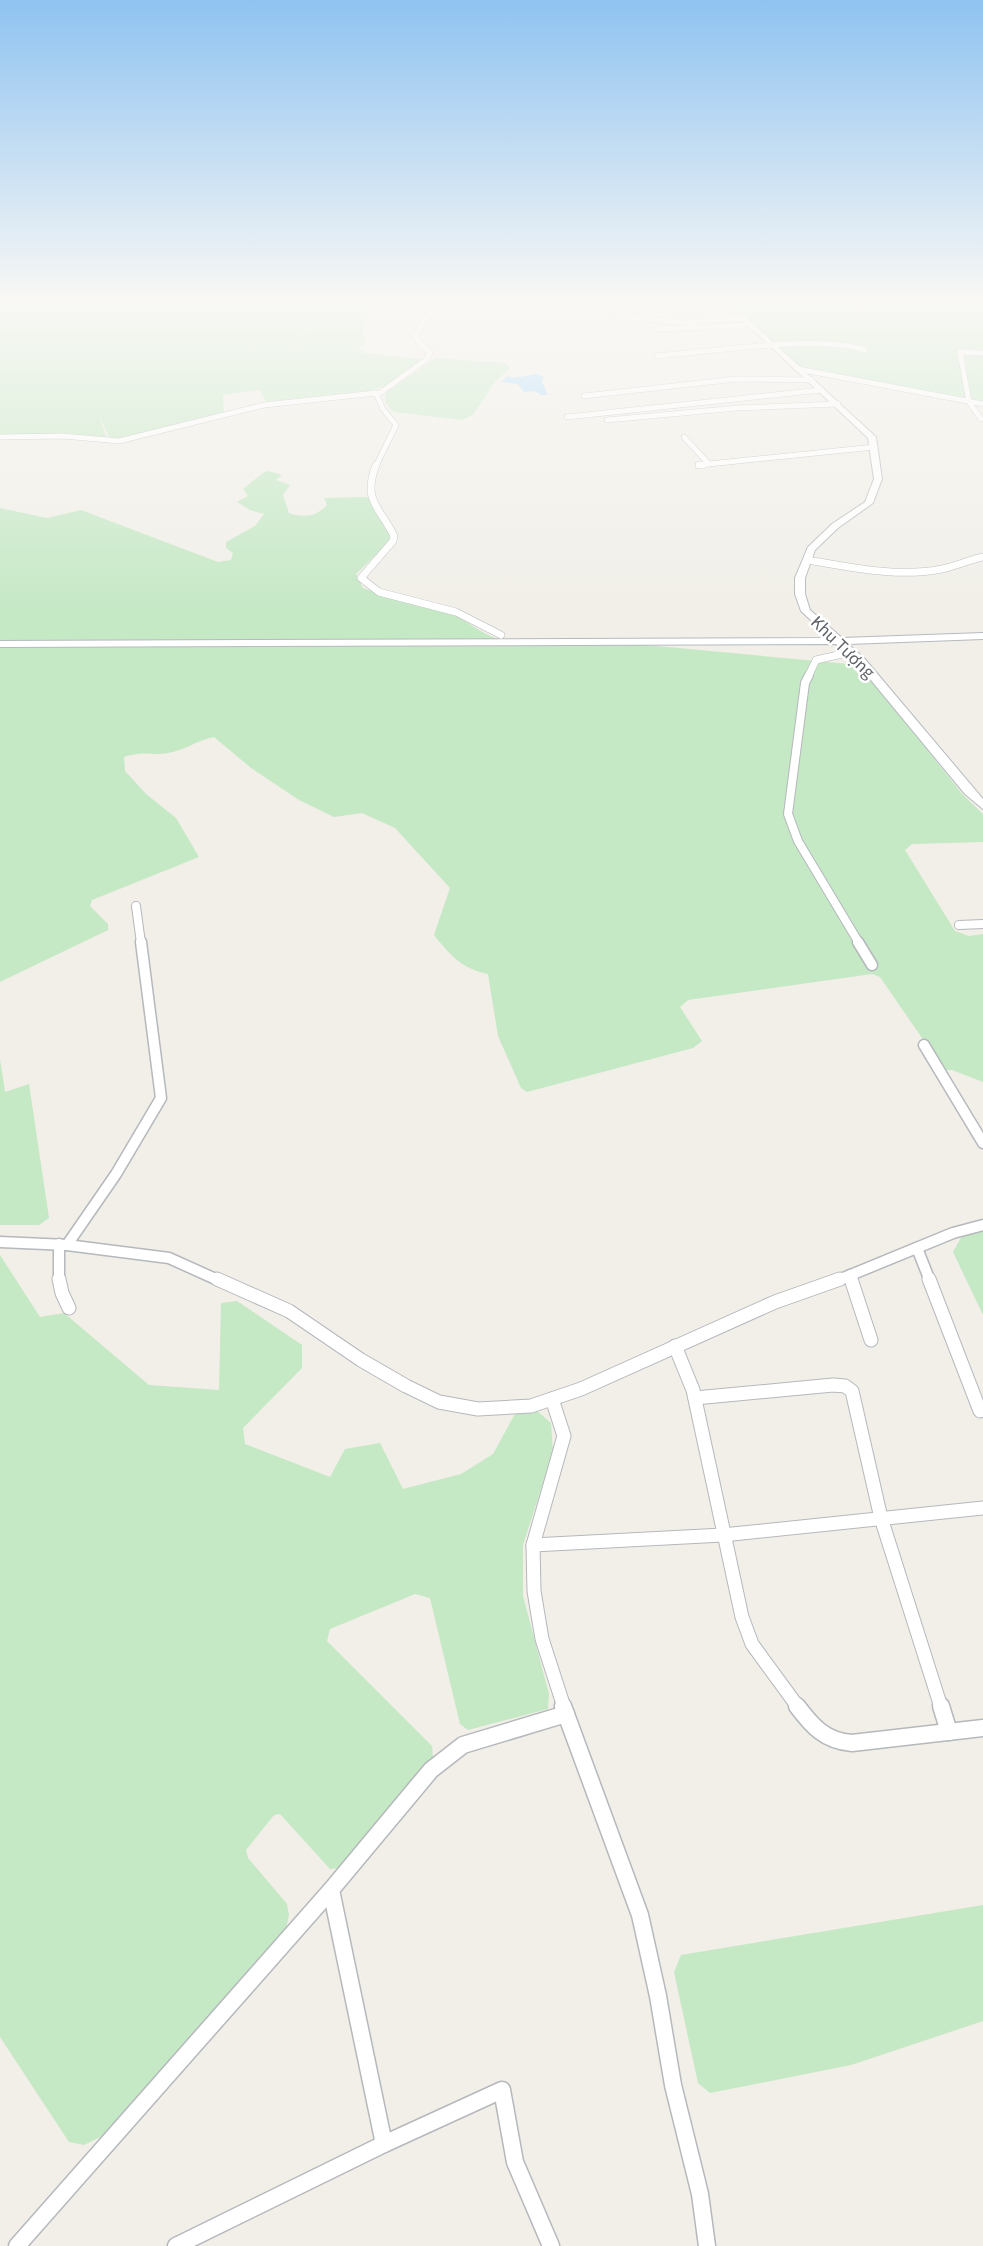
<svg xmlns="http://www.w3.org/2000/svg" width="983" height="2246" viewBox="0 0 983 2246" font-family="'Source Sans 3',sans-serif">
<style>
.green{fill:#c5e8c5}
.water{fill:#aadaff}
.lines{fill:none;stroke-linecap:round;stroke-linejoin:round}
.street-far5-casing{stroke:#b5b8bc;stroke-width:6}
.street-far4-casing{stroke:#b5b8bc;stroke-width:8}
.street-far3-casing{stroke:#b5b8bc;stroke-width:10}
.street-far2-casing{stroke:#b5b8bc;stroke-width:13}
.street-far1-casing{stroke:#b5b8bc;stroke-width:15}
.street-casing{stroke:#b5b8bc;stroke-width:19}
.secondary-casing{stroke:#b6babf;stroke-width:2}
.street-far5{stroke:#fff;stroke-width:5}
.street-far4{stroke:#fff;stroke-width:7}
.street-far3{stroke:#fff;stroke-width:8}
.street-far2{stroke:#fff;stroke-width:10}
.street-far1{stroke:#fff;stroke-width:13}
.street{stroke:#fff;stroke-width:16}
.secondary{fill:#fff;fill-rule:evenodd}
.labels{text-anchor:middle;stroke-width:5;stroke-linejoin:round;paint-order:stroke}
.far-street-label{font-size:18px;fill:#5f6368;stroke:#fff}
</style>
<rect width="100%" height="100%" fill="#f1efe8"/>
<g class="green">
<polygon points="0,299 321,299 285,369 322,299 367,299 369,312 362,331 367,343 359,348 364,353 424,359 390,384 370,391 266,402 261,392 257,390 223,395 224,413 114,440 110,440 98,413 108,442 52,436 0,437"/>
<polygon points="725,299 983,299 983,403 801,368"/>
<path d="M436,358L505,363L510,368L495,382L473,415L462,420L394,412C387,406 383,401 387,392Z"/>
<path d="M268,471L282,475L276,480L290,485L283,495L289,513C303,518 316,517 327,505L324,498L369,497C371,514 390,524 390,541L356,574L363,588C391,599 424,601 449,612C466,620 480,633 498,639L646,645L859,665L866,672L963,795L983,814V842L912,844L905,850L955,931L969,936L983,934V1082L952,1070H944L880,977L872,974L688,1000L680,1007L702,1041L693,1048L527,1092L521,1088L498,1036L488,974C462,969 450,955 434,935L450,888L395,828L362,813L334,817L299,800L251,768L214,737C197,740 184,751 168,753C151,756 144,750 124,757L125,771L146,794L176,818L199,857L92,900L90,906L108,924V930L0,982V508L47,518L81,510L218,562L231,560L233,553L226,548V542L255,526L264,514L250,510L237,502L248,496L243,489L263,473Z"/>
<polygon points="0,1059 5,1092 29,1084 49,1218 39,1225 0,1225"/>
<polygon points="983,1230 983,1315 953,1252 962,1236"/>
<polygon points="0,1255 40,1317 64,1313 149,1385 219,1390 221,1303 237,1301 302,1345 302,1368 243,1428 245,1444 330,1477 345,1449 380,1443 403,1489 461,1474 493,1454 516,1412 537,1411 551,1423 553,1452 523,1545 523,1596 549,1694 548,1709 468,1730 460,1724 430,1598 415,1594 330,1629 327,1641 432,1746 433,1757 339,1868 330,1869 280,1814 274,1815 246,1850 248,1858 287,1904 289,1915 286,1929 102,2136 84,2145 69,2142 0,2037"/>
<polygon points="983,1905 983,2021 851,2065 710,2093 698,2083 674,1972 681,1955"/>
</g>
<polygon class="water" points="536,374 544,377 542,382 548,395 541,395 535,391 524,392 518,384 501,382 508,376 515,378"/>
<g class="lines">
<g class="street-far5-casing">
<g id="street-far5">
<polyline points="438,299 513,301 519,303 521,310 531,311 610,310 651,306 647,299"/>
<polyline points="628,299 642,299"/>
<polyline points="843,299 865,309"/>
<polyline points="723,300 752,299"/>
<polyline points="634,318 688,323 743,318"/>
<polyline points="658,329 751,325"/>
<path d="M657,356C711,352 816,334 865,350"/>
<polyline points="798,369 983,404"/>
<polyline points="377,395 427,359 430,353 414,336 430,314 432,299"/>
<polyline points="584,396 736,379 812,380"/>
<polyline points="567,417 821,390"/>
<polyline points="981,419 969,402 960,352 983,353"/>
<polyline points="607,420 737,408 838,404"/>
<polyline points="0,437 63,436 119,441 264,405 376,393 383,409 396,425 376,466"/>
<polyline points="684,437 709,464"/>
<polyline points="699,465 875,447"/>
</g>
</g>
<g class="street-far4-casing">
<g id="street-far4">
<path d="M376,465C362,501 380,507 394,536L393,541L361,578L379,592L456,612L501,635"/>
<polyline points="699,465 703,465"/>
<path d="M807,560C851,567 897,578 942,569C956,566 969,560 983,557"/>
<polyline points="808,677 816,660 851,652"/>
</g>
</g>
<g class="street-far3-casing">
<g id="street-far3">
<polyline points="809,675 805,683 788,814 798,841 859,943"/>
<polyline points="136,906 141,943"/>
<polyline points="959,925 983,924"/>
</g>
</g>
<g class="street-far2-casing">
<g id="street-far2">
<polyline points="858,942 872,965"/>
<polyline points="924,1045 983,1143"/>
<polyline points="0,1242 67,1245 169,1258 220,1281"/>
<polyline points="59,1244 59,1281"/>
<polyline points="67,1245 116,1174 161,1098 141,942"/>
<polyline points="917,1248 930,1281"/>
<polyline points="850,1275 852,1281"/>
<polyline points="836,1281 953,1233 983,1225"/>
</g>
</g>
<g class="street-far1-casing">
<g id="street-far1">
<polyline points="59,1279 62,1293 69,1308"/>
<polyline points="217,1279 289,1311 361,1360 406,1386 439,1402 478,1409 531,1406 581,1389 775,1302 840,1279"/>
<polyline points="851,1279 871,1340"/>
<polyline points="929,1279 980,1411"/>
<polyline points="675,1346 693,1390 742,1617 752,1644 798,1707"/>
<polyline points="695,1398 833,1385 845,1386 852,1391 881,1518 941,1707"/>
<polyline points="552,1399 564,1436 533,1545 534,1591 542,1639 564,1707"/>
<polyline points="533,1545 723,1535 983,1508"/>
</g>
</g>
<g class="street-casing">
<g id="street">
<polyline points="563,1706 640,1915 658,1996 673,2085 700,2194 707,2246"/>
<path d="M797,1706C812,1726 825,1741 852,1743L983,1728"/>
<polyline points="941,1706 949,1732"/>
<polyline points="331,1890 384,2144"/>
<polyline points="17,2246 331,1890 431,1770 463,1745 566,1714"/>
<polyline points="176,2246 384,2144 502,2090 515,2162 551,2246"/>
</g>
</g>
<g class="secondary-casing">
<polygon id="secondary" points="720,299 726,299 876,437 882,479 873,503 838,528 815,550 805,578 805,594 810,610 842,638 983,633 983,639 848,644 864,658 983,799 983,809 965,794 856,662 836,644 0,647 0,641 830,638 801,611 795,594 795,578 808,547 832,524 865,502 874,479 868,438"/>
</g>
<use href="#street-far5" class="street-far5"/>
<use href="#street-far4" class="street-far4"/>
<use href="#street-far3" class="street-far3"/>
<use href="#street-far2" class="street-far2"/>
<use href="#street-far1" class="street-far1"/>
<use href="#street" class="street"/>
<use href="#secondary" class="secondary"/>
</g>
<linearGradient id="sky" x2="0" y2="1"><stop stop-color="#8fc3f1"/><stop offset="0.49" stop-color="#f9f8f5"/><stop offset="1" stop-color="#f9f8f5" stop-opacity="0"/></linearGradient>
<rect width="983" height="613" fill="url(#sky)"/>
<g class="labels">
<g class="far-street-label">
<text transform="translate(843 647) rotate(44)" y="6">Khu Tượng</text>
</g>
</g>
</svg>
